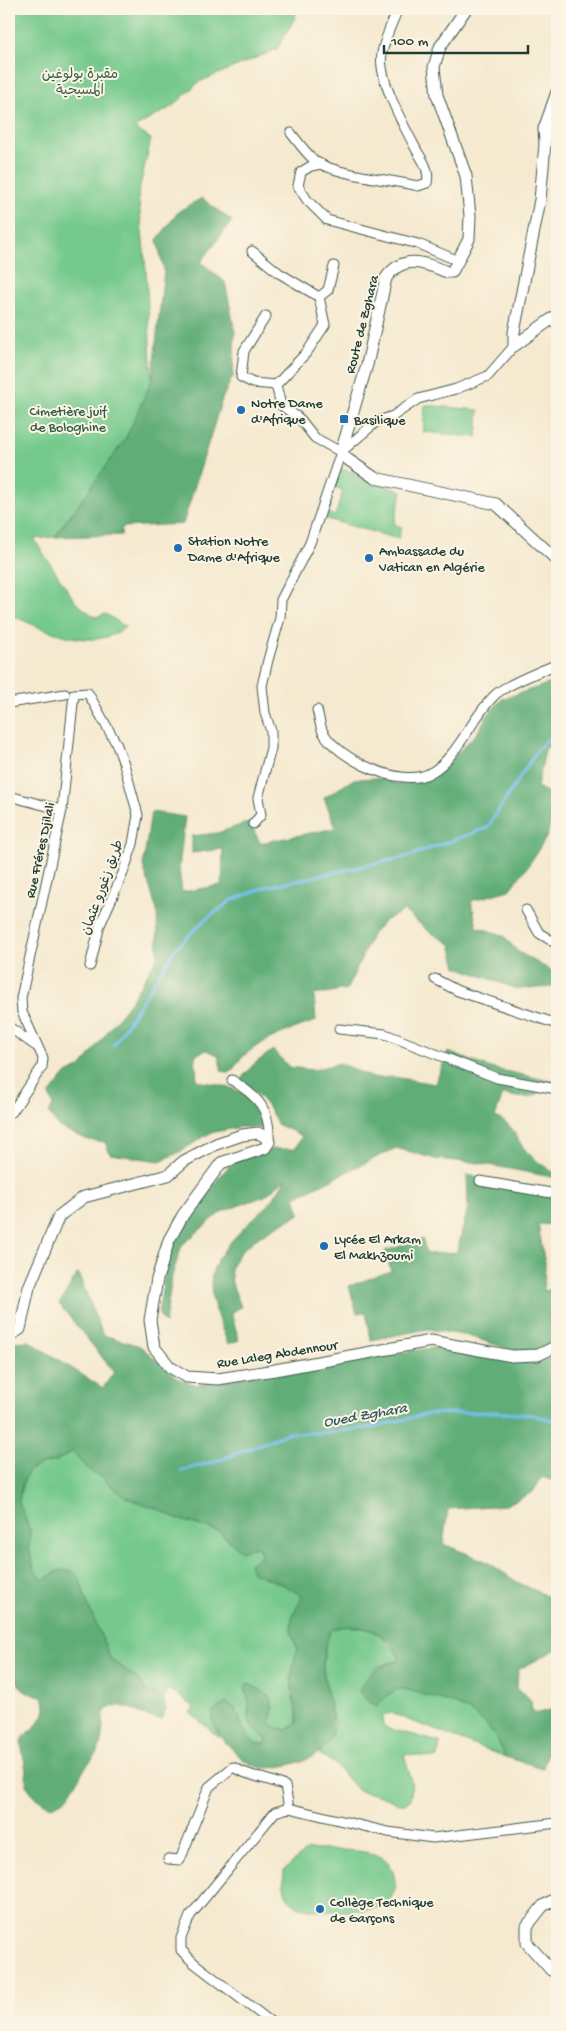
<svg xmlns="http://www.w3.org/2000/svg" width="566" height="2031" viewBox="0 0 566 2031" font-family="'Gochi Hand','Playpen Sans Arabic',sans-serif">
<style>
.green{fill:#75c98c;stroke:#4a8360}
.forest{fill:#60ad78;stroke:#407556}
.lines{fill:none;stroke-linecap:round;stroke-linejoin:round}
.stream{stroke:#77bfef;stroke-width:3}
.minor-casing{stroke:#3f574b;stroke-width:11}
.tertiary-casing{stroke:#3f574b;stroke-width:13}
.minor{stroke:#fff;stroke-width:9}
.tertiary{stroke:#fff;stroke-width:11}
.poi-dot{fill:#1f6fb2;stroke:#fcf5e5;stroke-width:2}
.labels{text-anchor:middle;stroke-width:4;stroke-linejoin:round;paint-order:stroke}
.park-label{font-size:14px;fill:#34604a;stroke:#fcf5e5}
.street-label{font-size:14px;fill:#1f3d34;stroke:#fcf5e5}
.poi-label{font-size:14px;fill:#1f3d34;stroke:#fcf5e5;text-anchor:start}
.water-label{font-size:15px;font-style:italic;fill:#355e63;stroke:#fcf5e5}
</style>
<rect width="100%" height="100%" fill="#fcf5e5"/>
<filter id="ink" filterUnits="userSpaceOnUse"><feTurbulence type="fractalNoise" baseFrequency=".02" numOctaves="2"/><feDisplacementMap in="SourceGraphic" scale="10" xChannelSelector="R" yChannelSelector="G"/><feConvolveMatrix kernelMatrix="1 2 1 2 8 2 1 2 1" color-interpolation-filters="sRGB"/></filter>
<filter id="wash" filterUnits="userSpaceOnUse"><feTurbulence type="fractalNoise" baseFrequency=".0096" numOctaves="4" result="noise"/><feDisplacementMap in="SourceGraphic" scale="20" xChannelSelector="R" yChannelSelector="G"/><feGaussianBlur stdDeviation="1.12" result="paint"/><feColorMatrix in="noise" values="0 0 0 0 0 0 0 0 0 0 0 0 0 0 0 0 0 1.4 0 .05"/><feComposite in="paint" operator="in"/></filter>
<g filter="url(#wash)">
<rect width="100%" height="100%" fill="#f5e9cf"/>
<g class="green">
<path d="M9,9H297L295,18L277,49L199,82L173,106L134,128L151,139L138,194L146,270L152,380L126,438L101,478L65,521L55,537L34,539L76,603L95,617L106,614L126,627C121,630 115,634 109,636C80,647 35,626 9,614Z"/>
<polygon points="425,405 479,410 477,437 423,432"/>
<polygon points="339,468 355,473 354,476 402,491 394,524 402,527 398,539 323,518 325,512 335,516 343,491 333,486"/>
<path d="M72,1452L89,1470L105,1478L111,1486L127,1498L158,1509L178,1519L219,1532L241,1551L257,1545L262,1555L249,1564L263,1577L293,1589L302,1597L292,1618L291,1630L297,1649L291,1677L293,1699L297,1713V1723L287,1730L275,1727L270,1722L274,1708L247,1697C251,1706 247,1709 248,1718C249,1728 260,1734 267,1739L265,1745C245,1744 242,1724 235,1708L212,1719L220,1738L190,1713L194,1707L169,1689L164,1698L147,1692L138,1679L111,1659L87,1603L79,1577L60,1570L43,1580L34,1569L29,1548L30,1530L19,1503L21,1488L29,1470L42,1464L56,1461Z"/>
<path d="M340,1626C372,1628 384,1630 400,1660L376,1667L377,1706C383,1700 392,1689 402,1689C408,1689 417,1693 424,1695C463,1704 491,1717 505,1757L391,1713L383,1715L382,1723L387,1728L440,1742L438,1758L404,1754C407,1765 422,1807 399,1804C396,1804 392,1800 388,1799C378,1795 369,1792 358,1791L334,1763L319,1754L331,1736L334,1725L323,1669L326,1640L331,1630Z"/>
<path d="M307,1850C326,1850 367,1848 383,1858C390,1862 394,1872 395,1881C397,1889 392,1899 385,1904C372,1914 309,1913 295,1905C283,1897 283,1882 284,1870Z"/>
</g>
<g class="forest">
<polygon points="202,198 232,221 201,262 225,282 235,331 233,376 222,399 183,524 122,527 121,535 55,537 126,438 152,380 164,270 157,240 179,211"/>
<path d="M557,681V748L546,747L537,787L557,797L547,836L528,866L509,890L471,901L477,927L503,935L517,951L557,974L555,987L517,989L457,967L451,944L430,932L404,911L384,921L372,935L347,989L314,995L316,1021C293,1029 264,1038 245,1055C239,1060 235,1067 230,1073L222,1071L218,1055L207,1050L195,1055L197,1081C226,1085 263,1091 263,1128L240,1127L210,1133L178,1153L160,1161L110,1154L105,1142L88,1140L59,1127L49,1114L53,1105L49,1095L65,1075L82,1066L132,999L158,956L157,910L143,866L151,812L185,817L179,869L182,892L222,885L223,849L192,853V836L217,833L250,822L260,843L336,828L324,798L354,779L377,778L399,784L423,782L446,765L477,733L487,716L502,699Z"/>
<path d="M273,1050L289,1067L313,1070L340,1063L373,1078L394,1077L435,1084L448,1052L490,1068L555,1082C533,1098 531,1101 503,1094L495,1117C515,1126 512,1131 523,1147C532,1159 545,1167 557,1174V1178L479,1163L435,1159L396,1148L295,1197L300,1214C280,1225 226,1249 231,1277C232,1287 238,1298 241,1307L231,1313L239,1340L228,1344C201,1279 204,1266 255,1217C266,1207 279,1193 285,1179L265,1196L221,1212L182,1245L172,1276L165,1323L158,1313L170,1247L178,1217L200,1200L234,1160L273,1149H295L302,1136L277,1124C268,1103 258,1093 239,1081L254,1064Z"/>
<polygon points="467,1175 557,1192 557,1225 538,1224 545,1265 544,1291 557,1288 557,1342 534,1351 509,1349 468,1336 428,1329 371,1340 366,1312 357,1313 349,1286 391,1271 385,1251 423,1239 426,1254 457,1252 468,1207"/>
<path d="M78,1273L103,1335L140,1346L179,1379L197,1385L437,1347L511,1360L545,1359L557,1355V1482L542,1477L533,1492L506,1505L448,1509L443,1544L488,1562L517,1582L551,1598L557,1588V1649L518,1670L517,1688L531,1701L532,1711L539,1713L551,1710L556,1726L543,1768L505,1757C491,1717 463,1704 424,1695C417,1693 408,1689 402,1689C392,1689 383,1700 377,1706L368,1702L359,1691C372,1666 376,1669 400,1660C397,1654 394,1646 390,1642C375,1627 350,1622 331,1630C326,1641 322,1658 323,1671C329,1716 352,1751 288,1765C267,1769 256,1771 239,1756C226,1743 213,1731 212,1712L226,1703L235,1708C242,1724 245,1744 265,1744L267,1739L255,1731L248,1718L250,1704L245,1689L247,1683C268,1693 277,1697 270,1722L275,1727L287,1730L297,1723V1713L293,1699L291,1677L297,1649L291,1630L292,1618L302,1596L279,1582L252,1572L249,1564L262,1555L257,1546L241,1551L219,1531L178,1519L158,1509L127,1498L111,1486L104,1478L89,1470L72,1452L56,1461L42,1464L29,1470L21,1488L19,1503L30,1530L29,1548L34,1569L43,1580L60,1570L73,1571L79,1577L87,1603L111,1659L138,1679L147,1692L164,1698L166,1710L162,1719C142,1721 123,1694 104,1712L102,1738L98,1753L87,1765L67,1798L53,1806C40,1803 34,1796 26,1785C28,1769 22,1756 21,1740C34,1726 51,1717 43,1697C37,1694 33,1695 28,1693C18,1690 13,1670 9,1662V1439L14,1425L9,1424V1342L29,1341L103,1388L114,1372L59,1304Z"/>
</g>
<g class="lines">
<g class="stream">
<polyline points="113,1046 176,948 206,919 232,900 266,887 406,857 487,828 538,749 557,731"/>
<polyline points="181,1471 223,1459 288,1433 327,1433 373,1427 427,1414 490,1412 533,1415 557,1421"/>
</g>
</g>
</g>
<g filter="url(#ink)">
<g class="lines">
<g class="minor-casing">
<g id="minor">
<path d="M291,133C298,142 305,152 314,160C330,174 393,180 418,186L427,183C430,170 423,161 417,151C405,128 377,78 382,53C385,37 392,23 398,9"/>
<polyline points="321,164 311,166 301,172 298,186 307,200 327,220 418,244 459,261"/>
<polyline points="252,251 279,273 319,297 325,325 307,352 276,385"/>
<polyline points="319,297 328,290 334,266"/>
<polyline points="266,316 244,351 241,377 253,383 276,385 281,405 300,419 315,438 341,452"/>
<polyline points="341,452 376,422 393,416 418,399 456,389 488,376 514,346"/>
<polyline points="9,703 65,694"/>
<path d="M317,710C319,717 320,726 323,732C338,759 401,789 430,773C458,758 472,716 496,694C507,684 542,671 557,664"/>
<polyline points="9,796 62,810"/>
<polyline points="253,824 261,815 258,798 271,748 271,731 265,713 262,686 268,660 280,618 281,600 310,543 341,452"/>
<polyline points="526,910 539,933 557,944"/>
<polyline points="435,979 458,991 557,1024"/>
<polyline points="9,1027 36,1046"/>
<polyline points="339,1029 385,1034 497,1078 557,1089"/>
<path d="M232,1080C258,1097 271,1109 269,1142"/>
<polyline points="9,1113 12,1112 42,1067 43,1058 22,1012 21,998 62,810 74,694 88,693 116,743 124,764 138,815 133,844 123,873 100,925 90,966"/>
<polyline points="480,1181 557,1194"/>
<path d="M168,1859L180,1860L209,1787L233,1767C249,1777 268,1778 285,1786L289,1808"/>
<polyline points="271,2022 194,1963 181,1950 181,1938 190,1916 275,1812 289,1808 388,1832 433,1838 557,1823"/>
</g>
</g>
<g class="tertiary-casing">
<g id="tertiary">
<path d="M466,9L440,47L434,67L437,95L466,176L470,216L469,239L452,272H447C423,262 403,254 386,278L367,365L341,452L347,459L375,478L496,504L557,560"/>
<polyline points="557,92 544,129 545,144 540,200 514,332 514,346 557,315"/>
<polyline points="9,1336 20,1329 29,1287 59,1216 84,1197 168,1175 184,1161 216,1144 242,1135 258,1133 264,1136 269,1142 265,1148 221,1163 183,1215 169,1240 157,1279 150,1320 154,1347 170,1367 187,1377 218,1379 275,1370 431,1341 512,1356 538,1355 557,1346"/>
<polyline points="557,1898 543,1906 527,1926 527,1943 551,1970 557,1971"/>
</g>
</g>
<use href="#minor" class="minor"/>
<use href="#tertiary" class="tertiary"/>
</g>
</g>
<g class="poi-dot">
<circle cx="241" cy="410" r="5"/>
<rect x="339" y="414" width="10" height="10" rx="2.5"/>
<circle cx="178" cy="548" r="5"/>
<circle cx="369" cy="558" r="5"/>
<circle cx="324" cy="1246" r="5"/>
<circle cx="320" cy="1909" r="5"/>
</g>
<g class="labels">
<g class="park-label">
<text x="80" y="78">مقبرة بولوغين<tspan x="80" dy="16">المسيحية</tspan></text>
<text x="68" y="415">Cimetière juif<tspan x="68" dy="16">de Bologhine</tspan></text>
</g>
<g class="street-label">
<text transform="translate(361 324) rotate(-76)" y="5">Route de Zghara</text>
<text transform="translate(39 850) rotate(-78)" y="5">Rue Fréres Djilali</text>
<text transform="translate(101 887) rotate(-70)" y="5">طريق زغورو عثمان</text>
<text transform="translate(277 1353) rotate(-9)" y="5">Rue Laleg Abdennour</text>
</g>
<g class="poi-label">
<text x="251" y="407">Notre Dame<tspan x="251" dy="16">d'Afrique</tspan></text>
<text x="354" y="424">Basilique</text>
<text x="188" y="545">Station Notre<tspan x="188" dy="16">Dame d'Afrique</tspan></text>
<text x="379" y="555">Ambassade du<tspan x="379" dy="16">Vatican en Algérie</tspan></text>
<text x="334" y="1243">Lycée El Arkam<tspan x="334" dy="16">El Makhzoumi</tspan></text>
<text x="330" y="1906">Collège Technique<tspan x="330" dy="16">de Garçons</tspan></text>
</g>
<g class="water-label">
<text transform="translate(365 1414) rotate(-10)" y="5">Oued Zghara</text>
</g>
</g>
<rect width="566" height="2031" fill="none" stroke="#fcf5e5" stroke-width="30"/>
<path d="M384 45v8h144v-8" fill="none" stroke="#1f3d34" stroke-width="2.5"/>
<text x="391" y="45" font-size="15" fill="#1f3d34" stroke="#fcf5e5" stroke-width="4" paint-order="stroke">100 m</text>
</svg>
